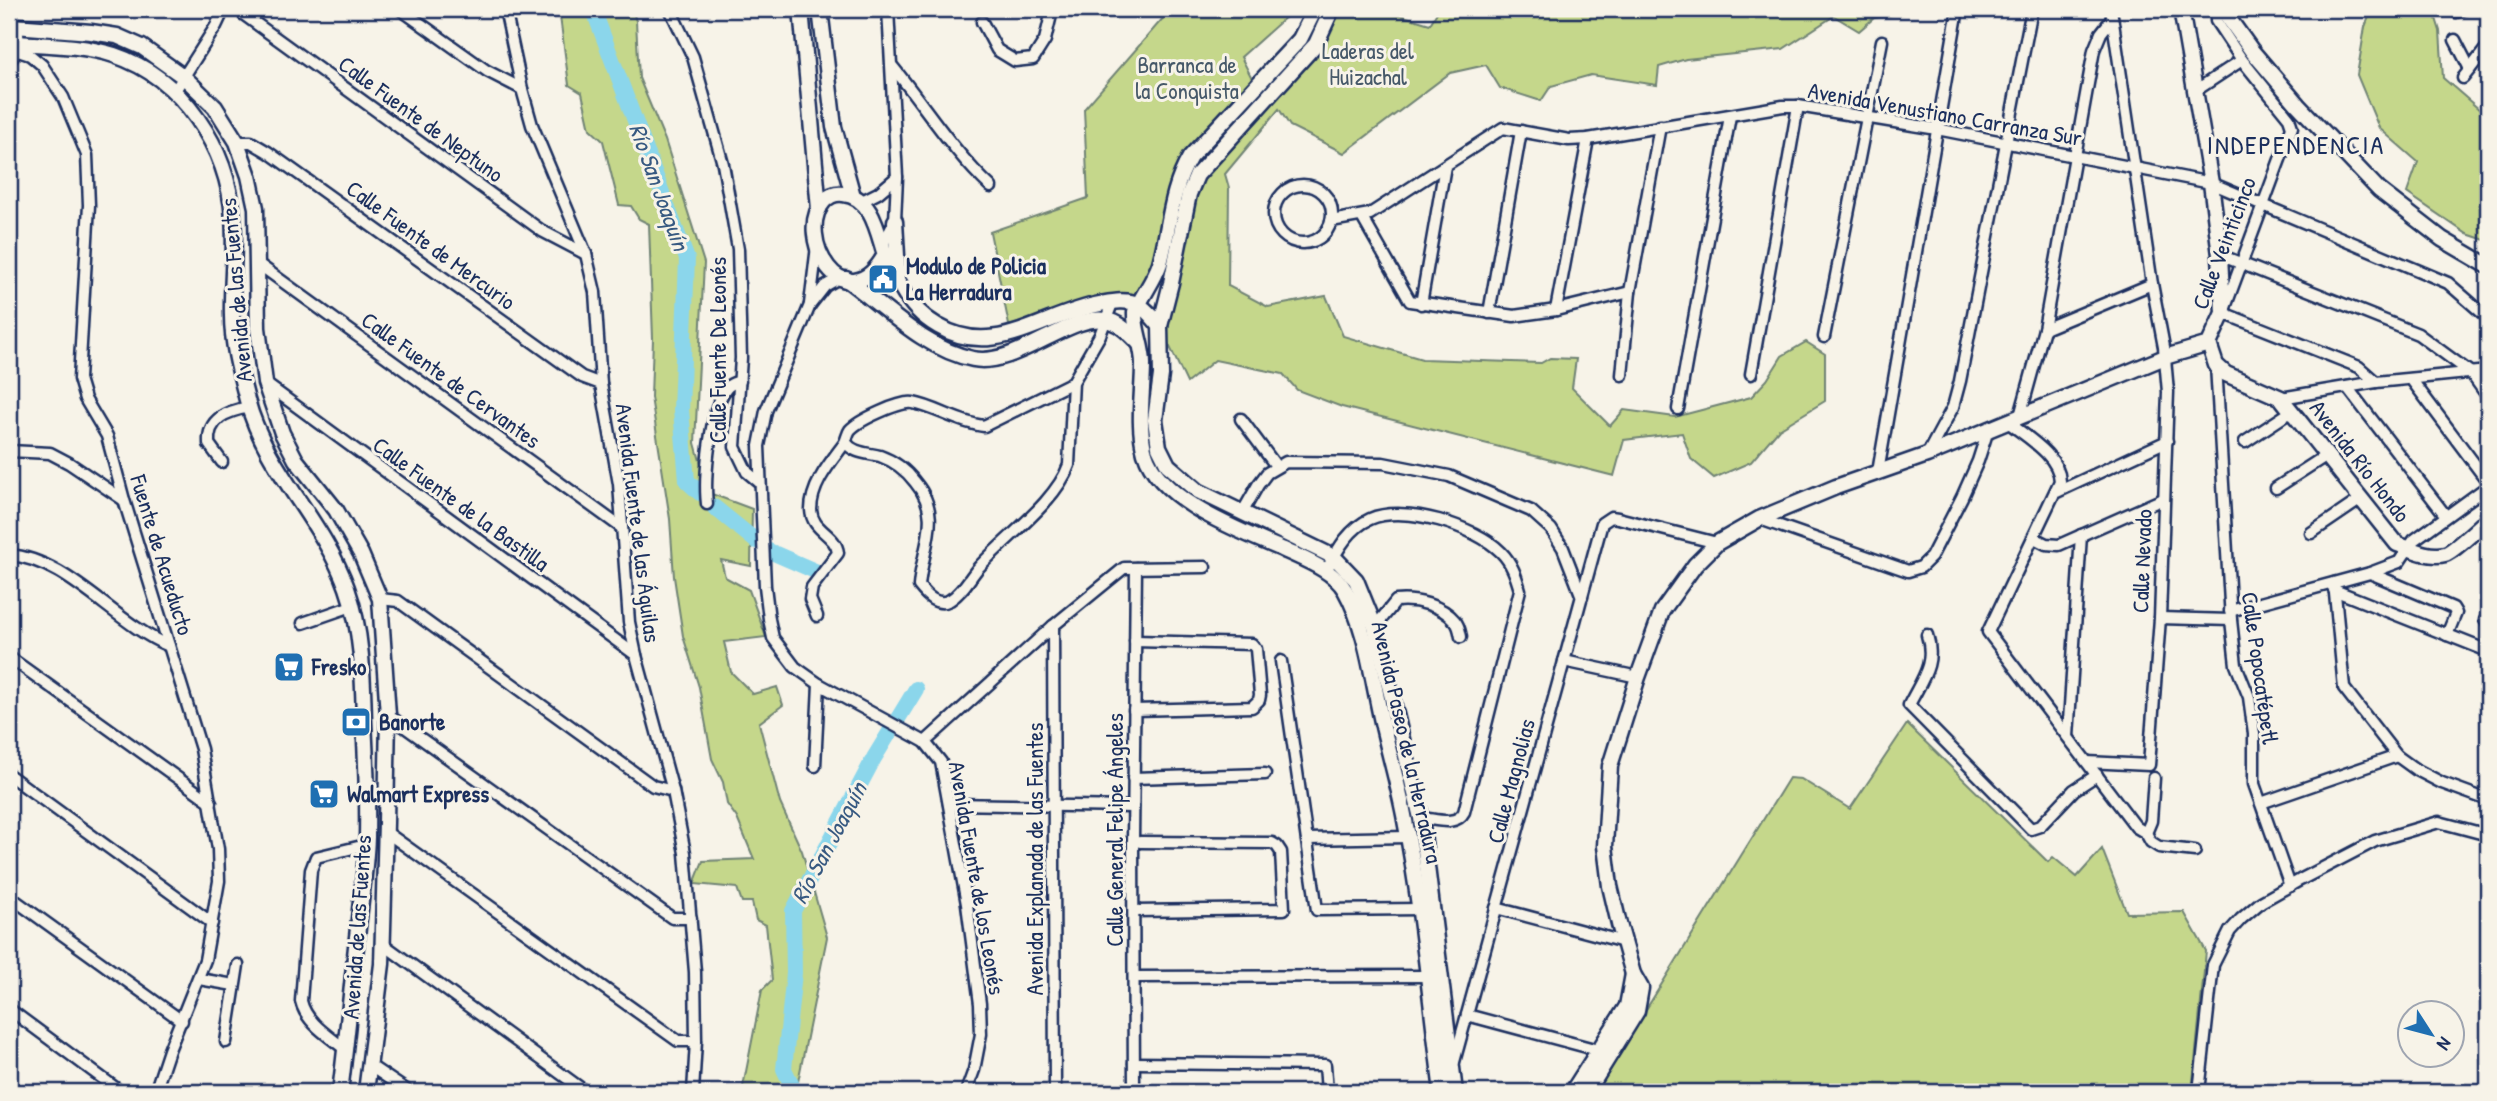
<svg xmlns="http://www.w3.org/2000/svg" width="2497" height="1101" viewBox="0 0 2497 1101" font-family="'Patrick Hand',sans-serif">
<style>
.green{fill:#c5d78b;stroke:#708374;stroke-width:2}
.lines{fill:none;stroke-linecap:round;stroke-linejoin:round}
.river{stroke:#8bd6eb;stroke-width:16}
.street-casing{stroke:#1b2f5e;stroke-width:15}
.secondary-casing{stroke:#1b2f5e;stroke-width:19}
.street{stroke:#f7f3e8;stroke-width:10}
.secondary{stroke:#f7f3e8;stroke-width:14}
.labels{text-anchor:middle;stroke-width:6;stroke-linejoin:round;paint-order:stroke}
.park-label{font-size:23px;fill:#465969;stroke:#f7f3e8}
.street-label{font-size:23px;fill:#1b2f5e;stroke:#f7f3e8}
.poi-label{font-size:23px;font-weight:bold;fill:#1b2f5e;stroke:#f7f3e8;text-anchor:start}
.water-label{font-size:24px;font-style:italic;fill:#375981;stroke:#f7f3e8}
.quarter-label{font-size:26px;letter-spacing:2px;fill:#1b2f5e;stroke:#f7f3e8}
</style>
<rect width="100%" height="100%" fill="#f7f3e8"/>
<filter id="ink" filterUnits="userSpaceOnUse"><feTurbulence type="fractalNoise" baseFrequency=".0143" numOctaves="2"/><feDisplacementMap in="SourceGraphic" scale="14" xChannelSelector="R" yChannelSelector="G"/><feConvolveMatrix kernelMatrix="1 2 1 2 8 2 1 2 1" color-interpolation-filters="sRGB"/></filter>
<g filter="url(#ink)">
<g class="green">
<polygon points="559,9 632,9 636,21 639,78 665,140 704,263 695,443 709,493 752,509 751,566 721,560 725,577 749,590 766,637 724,642 731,672 753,694 777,687 783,705 759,723 780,803 802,851 827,937 796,1092 742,1092 762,990 772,980 766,925 756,920 752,902 742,902 737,888 694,884 703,861 754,859 737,818 727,804 723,782 712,759 699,687 683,636 674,577 670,519 651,397 653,339 649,224 639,219 631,206 619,205 603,141 590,129 582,93 569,85"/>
<polygon points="1171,9 1315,9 1312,15 1288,15 1241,57 1257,88 1192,155 1159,264 1138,305 1127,299 1011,335 990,232 1088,198 1084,109"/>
<polygon points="1332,9 1391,9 1393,13 1430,24 1439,9 1917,9 1917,11 1874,18 1859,31 1834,16 1783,49 1686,59 1659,67 1657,85 1591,75 1551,86 1541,101 1500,88 1486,65 1450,73 1344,153 1290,126 1279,109 1225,174 1229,188 1228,286 1268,307 1326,296 1343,336 1422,359 1541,363 1550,358 1576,359 1572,388 1610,426 1624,410 1675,417 1751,397 1767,380 1782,356 1806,342 1825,354 1825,401 1779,429 1751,462 1714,478 1691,459 1682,433 1624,440 1614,476 1342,407 1297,390 1283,374 1215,360 1187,383 1160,326 1189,194 1316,44"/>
<polygon points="2372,9 2433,9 2440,31 2443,78 2488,117 2488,241 2467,234 2407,193 2418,162 2379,128 2357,75 2365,27"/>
<polygon points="1907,724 2048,862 2053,857 2077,877 2102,849 2127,913 2184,912 2206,951 2192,1092 1595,1092 1789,778 1801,779 1850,809"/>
</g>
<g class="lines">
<g class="river">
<polyline points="593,9 687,259 681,410 687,481 700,493"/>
<polyline points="714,507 756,541"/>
<polyline points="769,551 815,571"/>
<polyline points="795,1092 784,1069 794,973 793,911 874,758 916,689"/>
</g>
<g class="street-casing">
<g id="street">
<polyline points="236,9 542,231 586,254"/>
<polyline points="400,9 487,71 522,89"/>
<polyline points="505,9 522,89 532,125 586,254 595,292 601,384 619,484 629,622 636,655 673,791 685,853 695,972 696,1041 693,1092"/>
<polyline points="670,9 693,57 723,164 738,249 741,358 735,447 747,472 759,482"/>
<polyline points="2219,9 2216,13 2216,21 2242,60 2289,118 2292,127 2223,313 2359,367 2376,382"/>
<polyline points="2485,9 2488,15"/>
<polyline points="2456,12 2464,9"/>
<polyline points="982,22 997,50 1015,61 1033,59 1045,40 1051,15 1054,9"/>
<polyline points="2455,40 2470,69"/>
<polyline points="15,50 30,55 42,65 63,97 87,155 89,205 79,379 85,399 107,436 124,500 201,749 218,849 219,881 205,960 169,1050 155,1092"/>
<path d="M892,66C925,106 953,152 991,187"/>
<polyline points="2463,78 2488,46"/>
<polyline points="2195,91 2242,60"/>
<polyline points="174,92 216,26 224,9"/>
<polyline points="237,142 251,142 268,152 582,377 601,384"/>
<circle cx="1303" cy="214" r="29"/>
<polyline points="860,202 878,193 897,177"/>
<polyline points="1362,217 1410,301 1514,316 1556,310 1630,292"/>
<polyline points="1331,221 1370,214 1503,128 1569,140 1588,139 1783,106 1798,106 1937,129 2211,183 2448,283 2488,318"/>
<polyline points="883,244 895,221 897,177 888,9"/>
<polyline points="2220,255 2418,334 2471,373 2488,397"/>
<polyline points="257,263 622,528"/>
<polyline points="839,278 825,286 810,305 766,411 759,446 765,586 769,619 773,638 795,667 819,684 925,742 941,762 967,904 980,1004 981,1034 974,1070 966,1092"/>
<polyline points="810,304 817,246"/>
<polyline points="1421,304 1445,166"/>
<polyline points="1556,310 1588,139"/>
<polyline points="1489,313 1521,131"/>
<polyline points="2044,329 2152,284"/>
<polyline points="1824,337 1882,41"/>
<polyline points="2216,365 2231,620 2236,665 2249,697 2254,734 2254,784 2290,886"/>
<polyline points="1751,374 1798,106"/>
<polyline points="1622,375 1630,292 1660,126"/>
<polyline points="2411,379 2488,482"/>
<polyline points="266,384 636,655"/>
<polyline points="2347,387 2446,516"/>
<polyline points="2281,398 2376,382 2488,371"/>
<polyline points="1678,409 1730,116"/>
<polyline points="2020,416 2044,329 2094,50 2101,33 2112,19"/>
<polyline points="1241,419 1276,466"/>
<path d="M2008,422C2026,437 2059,455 2060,481L1988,632L2136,827L2146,833L2151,842L2159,847L2195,851"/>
<path d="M846,442C852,453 868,453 880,456C894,461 906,470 915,482C944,516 922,547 919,586C927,596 937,607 950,600C963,592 970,577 979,567C1006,537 1056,502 1069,465L1073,382"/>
<polyline points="2245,442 2292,411"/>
<polyline points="9,451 50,453 69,463 124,500"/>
<polyline points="1927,455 1953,407 1960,381 2032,9"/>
<path d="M222,462L209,444C207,418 228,411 249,407"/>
<polyline points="1878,472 1958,9"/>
<polyline points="2276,488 2327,455"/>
<polyline points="2057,492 2167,441"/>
<path d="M707,504C704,478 710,409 726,389C729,384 734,383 740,381"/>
<polyline points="1242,513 1258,485 1267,473 1286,462 1383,463 1449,476 1531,511 1551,529 1563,548 1582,597"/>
<polyline points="1760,519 1908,571 1921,567 1931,557 1962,497 1978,461 1988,430"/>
<polyline points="2311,533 2361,499"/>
<polyline points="2034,538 2046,544 2059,545 2163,499"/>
<path d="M9,555C68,559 114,623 169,646"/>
<path d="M1326,571C1337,551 1348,529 1370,519C1405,504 1475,526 1501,552C1512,563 1516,576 1520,590L1464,812C1456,827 1436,819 1421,818"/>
<polyline points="2370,573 2453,608 2456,613 2447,635"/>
<polyline points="2334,583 2344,688 2397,756 2415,769 2442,783 2488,800"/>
<polyline points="2334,590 2488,651"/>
<polyline points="380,599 398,601 653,786 673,791"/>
<polyline points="2230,611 2370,573 2399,562 2414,540 2488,486"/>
<path d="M817,616L810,599L812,587L838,553C836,534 812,531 811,510C811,485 830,463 844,444C847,440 847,434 850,430C859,420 900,401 913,403C936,407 958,423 984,426L1073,382L1100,335L1113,301"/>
<polyline points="2160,618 2231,620"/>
<polyline points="2485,620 2488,621"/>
<polyline points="303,623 352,606"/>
<polyline points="1053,626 1055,1092"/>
<path d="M1375,627L1396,601C1416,599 1442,605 1455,621C1459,625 1460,632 1461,637"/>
<path d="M1927,635C1936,664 1922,679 1909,705L2031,829L2040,826L2074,790L2097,775"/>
<polyline points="9,657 211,802"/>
<polyline points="1281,661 1317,910 1423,909"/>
<polyline points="1564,661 1638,677"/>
<polyline points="1134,710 1252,707 1259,700 1260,695 1256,649 1252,644 1135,641"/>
<polyline points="388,715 672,918 691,918"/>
<polyline points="2068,737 2081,535"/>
<polyline points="925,742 1053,626 1124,568 1205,567"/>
<polyline points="2087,762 2149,765 2160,618 2168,392 2164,347 2152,284 2111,9"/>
<polyline points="815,766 819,684"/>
<polyline points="9,775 212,923"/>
<polyline points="1133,778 1265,774"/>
<polyline points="2261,803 2397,756"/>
<polyline points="949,804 1133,807"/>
<polyline points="386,832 678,1041 696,1041"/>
<polyline points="2146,833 2151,821 2154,778"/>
<polyline points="1307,839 1407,837"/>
<polyline points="9,896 182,1021"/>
<polyline points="1496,908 1624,942"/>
<polyline points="1134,911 1284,909 1281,852 1277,846 1272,843 1140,842"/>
<polyline points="383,944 586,1092"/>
<polyline points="1134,977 1431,976"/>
<polyline points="199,979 234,985"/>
<polyline points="9,1009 121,1092"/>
<polyline points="1467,1015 1598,1050"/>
<polyline points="226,1042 238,965"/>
<path d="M346,1050C329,1036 306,1023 301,1001L311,870L316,857L366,845"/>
<polyline points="1454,1062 1602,523 1611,517 1618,518 1717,543"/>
<polyline points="1134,1063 1325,1065 1327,1092"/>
<polyline points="369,1065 409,1092"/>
<polyline points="1134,1092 1133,842 1136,568"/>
<polyline points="2199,1092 2213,965 2230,931 2241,919 2261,902 2300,880 2375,841 2439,822 2488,835"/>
</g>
</g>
<g class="secondary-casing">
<g id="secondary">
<polyline points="801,9 819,209"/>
<polyline points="820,9 834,127 853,196"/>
<path d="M1315,9L1300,39L1190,157C1170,191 1170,226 1160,263C1154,281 1142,295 1135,312C1134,329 1143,346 1143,364C1143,393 1137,424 1145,453C1160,502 1241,531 1284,550C1305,560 1333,570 1345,590C1367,629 1372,679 1382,722C1389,753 1398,784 1404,815C1422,906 1430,1000 1442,1092"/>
<polyline points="1332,9 1316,44 1197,175 1189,194 1171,283 1160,326 1161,375 1155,420 1159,447 1168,465 1198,491 1334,557 1356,580 1375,627 1421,818 1455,1092"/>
<polyline points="2181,9 2211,183 2220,255 2223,313 2209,344"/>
<polyline points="2222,9 2252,51 2298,105 2379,190 2442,239 2488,266"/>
<path d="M9,17C19,32 19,45 9,59"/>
<polyline points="15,26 91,32 117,36 142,47 184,77 215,107 237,142 249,176 256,208 258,328 265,383 282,433 296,460 336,510 361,554 380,599 388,715 386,823 382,964 366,1092"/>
<path d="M17,43C49,45 83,45 114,55C183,78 228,148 233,218C236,251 231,284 232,316C232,344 240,373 247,400C266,471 323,520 347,588C362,630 363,677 364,721C366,759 368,798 367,837C366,867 361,898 358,928C352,983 347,1038 340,1092"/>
<polyline points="895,221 898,273"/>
<path d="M885,255C845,325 793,235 824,201C829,196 835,193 843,194C872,196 878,234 885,255C890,267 896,278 902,289C911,305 922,317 938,326C995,360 1043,314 1100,304C1112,302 1125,299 1137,304C1146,308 1153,318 1160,326"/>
<path d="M846,279C885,307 924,349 973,359C1017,368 1074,309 1110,321C1122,325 1130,334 1139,343"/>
<path d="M2209,344L2216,365L2226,374L2281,398L2397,544C2411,549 2429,558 2445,554C2453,552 2480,526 2488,519"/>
<polyline points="1572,1092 1627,1006 1633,974"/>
<polyline points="1587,1092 1637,1011 1641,988 1633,974 1619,924 1610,886 1605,846 1610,766 1638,677 1662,611 1695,565 1717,543 1759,519 1836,487 1927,455 2165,357 2209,344"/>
</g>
</g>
<use href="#street" class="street"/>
<use href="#secondary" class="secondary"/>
</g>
</g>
<defs>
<g id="civic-square" transform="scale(1.575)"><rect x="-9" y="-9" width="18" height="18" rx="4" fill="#1f6fb2" stroke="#f7f3e8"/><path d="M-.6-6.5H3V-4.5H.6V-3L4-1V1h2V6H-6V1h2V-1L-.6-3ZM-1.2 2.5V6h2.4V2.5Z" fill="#fff"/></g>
<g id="supermarket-square" transform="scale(1.575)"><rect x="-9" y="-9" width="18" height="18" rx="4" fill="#1f6fb2" stroke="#f7f3e8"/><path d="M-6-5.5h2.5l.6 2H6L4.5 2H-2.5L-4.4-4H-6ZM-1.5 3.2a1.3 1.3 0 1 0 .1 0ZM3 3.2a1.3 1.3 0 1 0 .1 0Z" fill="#fff"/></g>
<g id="bank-square" transform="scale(1.575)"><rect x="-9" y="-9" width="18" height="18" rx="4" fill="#1f6fb2" stroke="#f7f3e8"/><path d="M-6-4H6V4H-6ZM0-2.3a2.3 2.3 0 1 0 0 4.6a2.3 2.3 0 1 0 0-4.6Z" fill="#fff"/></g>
</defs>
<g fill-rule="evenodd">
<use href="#civic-square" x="883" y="279"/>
<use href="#supermarket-square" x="289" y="667"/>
<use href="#bank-square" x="356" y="722"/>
<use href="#supermarket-square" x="324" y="794"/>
</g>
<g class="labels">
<g class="park-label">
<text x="1368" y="59">Laderas del<tspan x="1368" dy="26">Huizachal</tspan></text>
<text x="1187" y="73">Barranca de<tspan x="1187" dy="26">la Conquista</tspan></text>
</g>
<g class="street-label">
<text transform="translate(1945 114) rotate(10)" y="8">Avenida Venustiano Carranza Sur</text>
<text transform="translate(421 119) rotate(36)" y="8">Calle Fuente de Neptuno</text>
<text transform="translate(2224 243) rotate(-69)" y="8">Calle Veinticinco</text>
<text transform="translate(431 245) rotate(36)" y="8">Calle Fuente de Mercurio</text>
<text transform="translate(236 290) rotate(-95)" y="8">Avenida de las Fuentes</text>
<text transform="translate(718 350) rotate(-90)" y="8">Calle Fuente De Leonés</text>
<text transform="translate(451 380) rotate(36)" y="8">Calle Fuente de Cervantes</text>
<text transform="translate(2360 461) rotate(52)" y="8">Avenida Río Hondo</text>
<text transform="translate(461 504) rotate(36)" y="8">Calle Fuente de la Bastilla</text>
<text transform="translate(638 523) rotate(83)" y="8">Avenida Fuente de las Águilas</text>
<text transform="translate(162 555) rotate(73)" y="8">Fuente de Acueducto</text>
<text transform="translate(2142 561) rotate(-88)" y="8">Calle Nevado</text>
<text transform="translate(2260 668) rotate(82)" y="8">Calle Popocatépetl</text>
<text transform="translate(1407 742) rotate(77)" y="8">Avenida Paseo de la Herradura</text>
<text transform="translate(1511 781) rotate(-75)" y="8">Calle Magnolias</text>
<text transform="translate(1115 830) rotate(-90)" y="8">Calle General Felipe Ángeles</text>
<text transform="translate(1035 859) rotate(-90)" y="8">Avenida Explanada de las Fuentes</text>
<text transform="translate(977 878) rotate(80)" y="8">Avenida Fuente de los Leonés</text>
<text transform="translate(357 927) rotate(-86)" y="8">Avenida de las Fuentes</text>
</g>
<g class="poi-label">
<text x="906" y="274">Modulo de Policia<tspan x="906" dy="26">La Herradura</tspan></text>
<text x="312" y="675">Fresko</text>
<text x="379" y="730">Banorte</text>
<text x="347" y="802">Walmart Express</text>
</g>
<g class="water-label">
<text transform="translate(659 187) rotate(70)" y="8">Río San Joaquín</text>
<text transform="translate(829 843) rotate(-62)" y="8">Río San Joaquín</text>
</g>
<g class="quarter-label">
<text x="2296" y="154">INDEPENDENCIA</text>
</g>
</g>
<rect width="2497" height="1101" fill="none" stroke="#f7f3e8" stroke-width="35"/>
<rect x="18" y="18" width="2462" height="1066" fill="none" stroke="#1b2f5e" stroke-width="2.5" filter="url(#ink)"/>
<g transform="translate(2431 1034) rotate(126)"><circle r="33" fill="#f7f3e8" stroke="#9fa5b1" stroke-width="2"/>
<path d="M0-5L12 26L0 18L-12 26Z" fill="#1f6fb2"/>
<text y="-10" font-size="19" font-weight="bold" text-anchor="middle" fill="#1b2f5e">N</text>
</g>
</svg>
